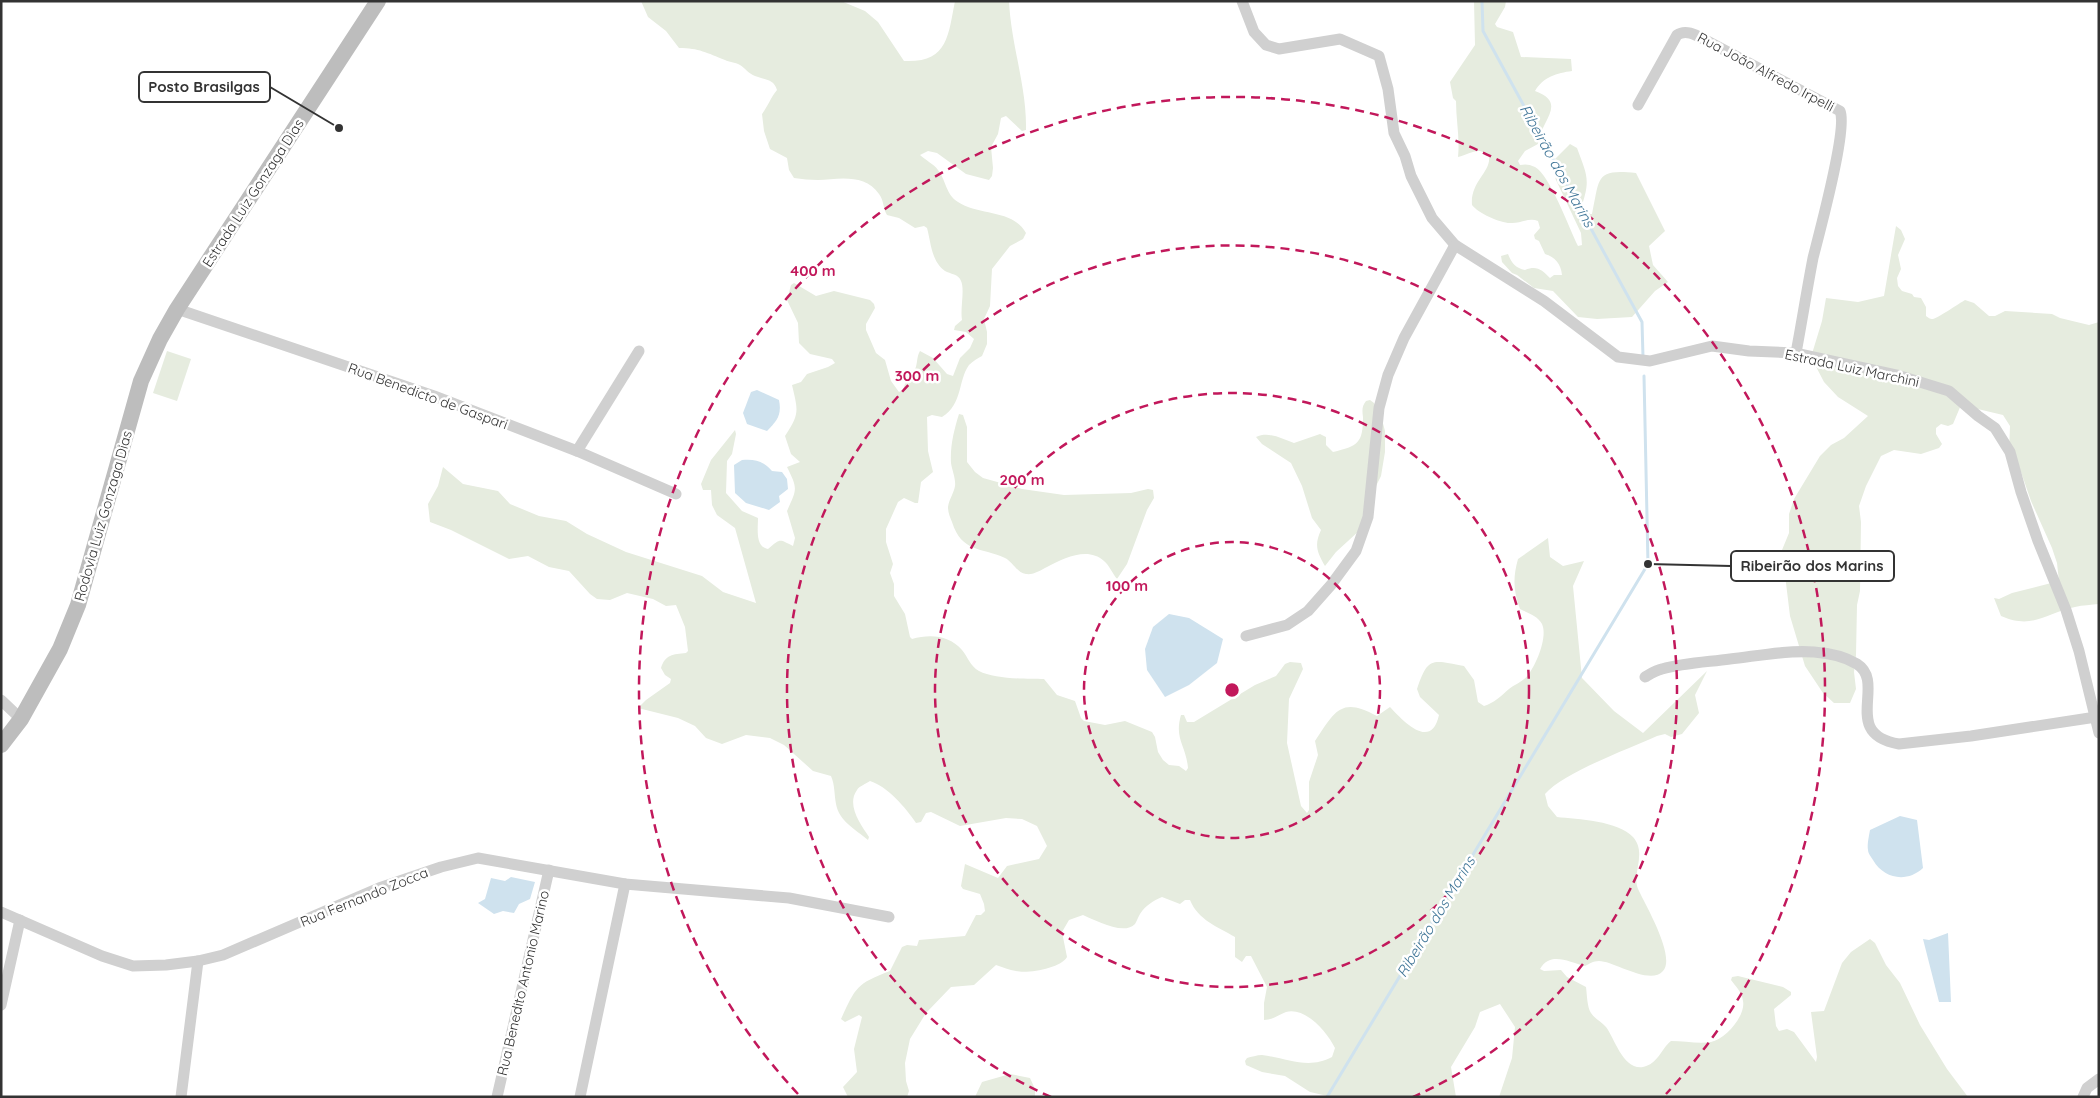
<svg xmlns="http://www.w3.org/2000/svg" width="2100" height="1098" viewBox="0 0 2100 1098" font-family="Quicksand,sans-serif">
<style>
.green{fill:#e6ecdf}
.water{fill:#cfe2ee}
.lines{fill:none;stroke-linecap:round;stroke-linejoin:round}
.stream{stroke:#cfe2ee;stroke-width:3}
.street{stroke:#d0d0d0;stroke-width:11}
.secondary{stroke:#bdbdbd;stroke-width:16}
.ring{fill:none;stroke:#c2185b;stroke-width:2.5;stroke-dasharray:9 6}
.labels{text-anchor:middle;stroke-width:5;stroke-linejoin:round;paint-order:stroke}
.street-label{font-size:14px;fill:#333;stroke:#fff}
.water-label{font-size:15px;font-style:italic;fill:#3f7597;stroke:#fff}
.centre{fill:#c2185b;stroke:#fff;stroke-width:2.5}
.ring-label{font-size:15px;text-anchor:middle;font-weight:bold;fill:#c2185b;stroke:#fff;stroke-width:5;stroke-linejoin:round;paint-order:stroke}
.leader{fill:none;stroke:#333;stroke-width:2}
.callout-dot{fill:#333;stroke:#fff;stroke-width:2}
.callout{fill:#fff;stroke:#333;stroke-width:2}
.callout-label{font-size:15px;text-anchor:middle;font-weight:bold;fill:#333}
</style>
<rect width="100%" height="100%" fill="#fff"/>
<g class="green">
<path d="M641,1H841L865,11L878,22L904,61C948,63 948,36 955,1H1009C1011,45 1027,87 1026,130L1022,131L1006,116L1001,118L998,134L991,147L993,168L992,176L989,180L966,174L937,153L928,151L920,155C925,160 934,164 938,170C946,180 946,195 958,202C979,216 1013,209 1026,233L1023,239L1010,246L992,269L990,306L984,319L987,332V344L982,356C978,358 973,361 969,365C958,380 963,404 942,417L932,415L927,417L928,451L933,472L921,482L918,503H915L904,498L898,502L886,529V542L893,564L890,573L894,584V596L905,614L910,637L912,639C930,634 949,635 962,650C968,657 970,666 979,671C994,679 1027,679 1044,679L1057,695L1075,701L1081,718L1084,721L1105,725L1125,721L1152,732L1155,737L1158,752L1163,760L1169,765L1179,766L1186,771L1188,768C1186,745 1174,739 1181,715H1184L1187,722H1194L1255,685L1276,676L1285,664L1290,662L1301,663L1303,669L1289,699L1287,743L1301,806L1307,813L1309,810V782L1318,755L1315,741C1335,711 1341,696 1377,716L1390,707C1403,721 1431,751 1439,715L1420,697L1417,689C1428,656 1432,660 1464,666L1474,680L1478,702L1484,706C1494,703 1501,696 1509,689C1515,684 1524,681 1528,675C1536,665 1548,637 1542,624C1538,616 1528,613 1520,609C1513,590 1513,577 1518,559L1548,538L1550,557L1563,566L1584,561L1573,586L1582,678L1614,711L1643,733L1707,671L1695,695L1699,713L1682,734L1671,737L1665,734L1657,736C1629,749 1564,772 1545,794L1548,806L1557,817C1577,819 1619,821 1633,837C1648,854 1630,875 1639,891C1646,906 1676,957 1663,971C1650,986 1614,961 1599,961C1593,961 1589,964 1585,966C1569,962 1550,951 1540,969L1544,971L1561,970L1567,977L1586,987C1587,994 1587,1007 1591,1013C1595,1019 1602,1022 1606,1027C1615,1039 1623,1070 1643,1067C1658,1064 1661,1049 1671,1041C1684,1041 1699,1044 1711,1042C1726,1039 1746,1015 1743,1001C1742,992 1736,987 1731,980L1732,977L1738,976L1783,987L1791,992V995L1774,1009L1776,1026L1779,1031L1787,1029L1794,1032L1816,1062L1817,1057L1811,1012L1824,1011L1842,963L1851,952L1870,939L1875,943L1886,965L1900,983L1920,1025L1947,1069L1968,1097H1499L1512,1058L1515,1027L1500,1004L1480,1012L1475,1027L1451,1067L1456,1097H1332L1310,1092L1285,1076L1262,1072L1246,1065L1245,1061L1247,1058C1251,1057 1257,1055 1262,1055C1287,1058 1308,1070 1332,1057L1335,1048C1327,1032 1306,1007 1286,1012C1278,1015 1273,1020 1264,1020V1003L1267,987L1251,956H1246L1242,962L1235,957V937C1218,927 1198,920 1190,900H1185L1180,904L1162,897C1153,901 1146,905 1140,914C1138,917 1137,921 1135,924C1124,936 1095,920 1083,915L1069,920L1062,932L1067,957C1061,968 1028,974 1016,971C1009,970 1003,967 996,965L974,985L951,987L926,1013L910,1039L905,1063L906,1081L909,1091L907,1097H848L843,1087L857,1072L854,1049L862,1017L859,1015L845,1022L841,1019C856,987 856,984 890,971L902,947L907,945L917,946L919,940L965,936L976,915H981L985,911L984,904L980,894L963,889L961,886L965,864L998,878L1007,866L1039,859L1047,846L1037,826L1022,819L1006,818L960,826L931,812L926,813L921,822L916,823C906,808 887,786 870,781C866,784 859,786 857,790C846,805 861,825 869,837L868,840C855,829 839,821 836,804C834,794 835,785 831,776L813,771L784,745L770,738L746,735L722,744L706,738L695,726L678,718L638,708L646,700L670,683L671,679L665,675L661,668C665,655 673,654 686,653L688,651L685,627L676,605L666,606L653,599L627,593L610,600L597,599L590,594L569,571L549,567L528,556L509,559L451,530L430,522L428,504L438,486L443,467L463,484L498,491L510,504L539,516L566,521L587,534L626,552L702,576L723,592L756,603L735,528L717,515L712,505L711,490H703L701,484L711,460L735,430L736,434L732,454L727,461L726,493L742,511L758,518C758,529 755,547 768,549C781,538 779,539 793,546L795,538L787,511C797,489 798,489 787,467L800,462L791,454L785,436C800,413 798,411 792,385L801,382L807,374L828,367L835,363L832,359L810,354L799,343L798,323L787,300L791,285L794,283L816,296L834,291L870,300L874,304L875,308L866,324V330L876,353L885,360L891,381L899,392L903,390C907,378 908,380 914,371C918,366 916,357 920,351L933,358L947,374L953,376L960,358L970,348L974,339L966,332L954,330L955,326L962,320C960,309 965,289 961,281C959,274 950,274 945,271C931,261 931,242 927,228L924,226L915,228L899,218L887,215C883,209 884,200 879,194C865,173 838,179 818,180C810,180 802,179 794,178L789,170L787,158L770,149L764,131L762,114C768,106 771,97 777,90C774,79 765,80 755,76C749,74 745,68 740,65C735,62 729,62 725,60C707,53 699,48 679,48L666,31L648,17Z"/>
<path d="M1474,1H1506L1505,7L1495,24L1497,27L1513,32L1521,57L1571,59L1572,71C1557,73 1543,77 1535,91C1568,103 1541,120 1538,144L1525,151L1518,161L1520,165C1525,164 1529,164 1535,167C1550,175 1569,228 1578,246L1582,245L1581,233L1556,180L1552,168L1555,159L1570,144L1577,148C1586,173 1591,179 1582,205L1590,214H1592C1600,177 1595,169 1636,173L1665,231L1649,246L1653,265L1668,282L1655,291L1632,317L1597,319L1578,317L1553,291L1534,288L1517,275L1512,273L1502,262L1501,256L1508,254C1512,264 1516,268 1525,270C1537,265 1542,270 1550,278L1554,275H1562C1561,264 1555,257 1545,254L1539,241L1535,239L1534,235L1540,228L1538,221C1529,217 1520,224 1510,223C1500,223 1478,213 1472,205C1470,182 1491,172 1489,157C1479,145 1471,154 1458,157C1460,138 1456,120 1456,101L1453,98L1450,82L1475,45Z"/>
<path d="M1896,226L1901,230L1905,239L1898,255L1901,269L1897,278L1898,286L1902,291L1912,294L1914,297L1921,298L1926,307V316C1929,318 1929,319 1933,319C1936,319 1960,303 1965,300L1974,303L1989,316H1995L2005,311L2052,314L2060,318L2089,325L2099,322V604C2091,605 2083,605 2075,607C2046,613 2033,630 2001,616L1994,598L1999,599L2012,593L2059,581L2057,563L2052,548L2031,501L2021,472L2009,452L2010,426L2003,415L1961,405L1953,424L1948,426L1941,424L1936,428V434L1942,444L1939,448L1921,454L1894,450L1881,456L1866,486L1859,506L1861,522L1860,591L1857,605L1856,655L1854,672L1856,689L1850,703H1834L1823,693L1805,666L1790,616L1782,550L1789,533V514L1794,499L1820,456L1831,445L1844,438L1868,416L1838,397L1824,382L1811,357L1822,321L1826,298L1858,302L1884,296Z"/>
<polygon points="167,351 191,359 177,401 153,393"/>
<path d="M1370,400L1374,403L1380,412L1385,431V452L1381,476L1374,490L1360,530L1336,552L1325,566C1317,552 1314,545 1321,530L1312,518L1302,486L1291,463L1262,444L1256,437C1269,431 1282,439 1294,443L1320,434L1326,437V445L1333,452C1358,446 1363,443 1363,417C1362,410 1362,406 1366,401Z"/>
<path d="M959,414L963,415L967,427V462L975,472L983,478L1022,489L1064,495L1131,493L1148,489L1153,490L1154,498L1147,510L1127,564L1117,579C1113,574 1109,565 1104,561C1088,546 1064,558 1047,567C1041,570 1034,575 1026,574C1017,573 1013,562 1005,558C981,547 962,553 952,522C950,517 948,513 948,507C949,499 954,493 955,486C956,479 952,470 951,463C950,446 954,430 959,414Z"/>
<polygon points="1010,1074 1030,1078 1035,1089 1035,1097 975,1097 982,1082"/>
</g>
<g class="water">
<path d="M757,390L779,400C782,415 777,421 767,431L747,424L743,413L751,392Z"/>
<path d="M742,460C756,459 763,461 772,471L782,472L787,479L788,489L779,496L780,502L769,510L746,503L735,493L734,465Z"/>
<polygon points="1169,614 1189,618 1223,639 1217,663 1189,685 1165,697 1147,670 1145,649 1153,627"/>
<path d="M1900,816L1917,820L1923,868C1907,883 1884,879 1873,860C1871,857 1868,853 1868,850C1867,844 1869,836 1870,830Z"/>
<polygon points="511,877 535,882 530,899 519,904 514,913 503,911 494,914 478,903 485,899 491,878 505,881"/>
<polygon points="1948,933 1951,1002 1939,1002 1923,939 1929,940"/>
</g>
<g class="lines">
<g class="stream">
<polyline points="1482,1 1483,31 1642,322 1643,357"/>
<polyline points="1327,1097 1648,564 1644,376"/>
</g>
<g class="street">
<polyline points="1242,1 1254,32 1266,45 1279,49 1340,39 1379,56 1388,89 1394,133 1405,156 1411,176 1432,218 1455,245 1544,301 1618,357 1650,361 1712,346 1749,351 1796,353 1897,375 1949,391 1978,416 1995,428 2010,452 2021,492 2038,541 2066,610 2079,651 2099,733"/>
<path d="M1638,105L1677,35C1687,28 1699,37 1709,42L1840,111C1848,128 1819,234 1813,258C1807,289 1802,321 1796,353"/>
<polyline points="177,309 434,396 577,451 676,494"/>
<polyline points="577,451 639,351"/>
<polyline points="1246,636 1287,625 1308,611 1331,585 1356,551 1368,517 1379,408 1388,375 1404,338 1455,245"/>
<path d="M1645,677C1650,674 1656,670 1662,669C1684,663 1708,662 1730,659C1757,656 1786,650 1814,652C1828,653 1844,656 1857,664C1887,683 1840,734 1899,744L1971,736L2096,717"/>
<polyline points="1,700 21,719"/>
<polyline points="1,912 102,956 133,966 166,965 198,961 223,955 379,888 441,867 478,858 625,884 789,898 889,917"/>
<polyline points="1,1005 20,920"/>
<polyline points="181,1097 198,961"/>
<polyline points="497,1097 549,870"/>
<polyline points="580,1097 625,884"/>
<polyline points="2083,1097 2087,1088 2099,1079"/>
</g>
<polyline class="secondary" points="1,745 21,719 60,649 78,605 141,381 160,339 177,309 378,1"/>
</g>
<g class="ring">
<circle cx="1232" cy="690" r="148"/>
<circle cx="1232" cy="690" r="297"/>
<path d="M1051 1097A445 445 0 1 1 1413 1097"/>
<path d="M798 1094A593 593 0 1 1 1666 1094"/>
</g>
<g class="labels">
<g class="street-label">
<text transform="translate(1766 72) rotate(28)" y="5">Rua João Alfredo Irpelli</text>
<text transform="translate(253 193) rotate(-57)" y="5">Estrada Luiz Gonzaga Dias</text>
<text transform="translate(1852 368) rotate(12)" y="5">Estrada Luiz Marchini</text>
<text transform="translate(428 396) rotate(20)" y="5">Rua Benedicto de Gaspari</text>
<text transform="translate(103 516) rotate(-74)" y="5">Rodovia Luiz Gonzaga Dias</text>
<text transform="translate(364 897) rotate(-22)" y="5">Rua Fernando Zocca</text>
<text transform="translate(523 983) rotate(-77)" y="5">Rua Benedito Antonio Marino</text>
</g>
<g class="water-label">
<text transform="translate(1557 166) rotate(61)" y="5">Ribeirão dos Marins</text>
<text transform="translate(1436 917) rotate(-59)" y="5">Ribeirão dos Marins</text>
</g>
</g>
<circle cx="1232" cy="690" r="8" class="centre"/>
<g class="ring-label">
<text x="813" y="276">400 m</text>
<text x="917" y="381">300 m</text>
<text x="1022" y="485">200 m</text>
<text x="1127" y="591">100 m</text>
</g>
<path class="leader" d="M339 128L270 87M1648 564L1731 566"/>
<g class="callout-dot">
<circle cx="339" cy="128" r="5"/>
<circle cx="1648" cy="564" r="5"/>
</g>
<g class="callout">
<rect x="139" y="72" width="131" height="30" rx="5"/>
<rect x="1731" y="551" width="163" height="30" rx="5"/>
</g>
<g class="callout-label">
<text x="204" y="92">Posto Brasilgas</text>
<text x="1812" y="571">Ribeirão dos Marins</text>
</g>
<rect width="2100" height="1098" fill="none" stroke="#333333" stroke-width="5"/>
</svg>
